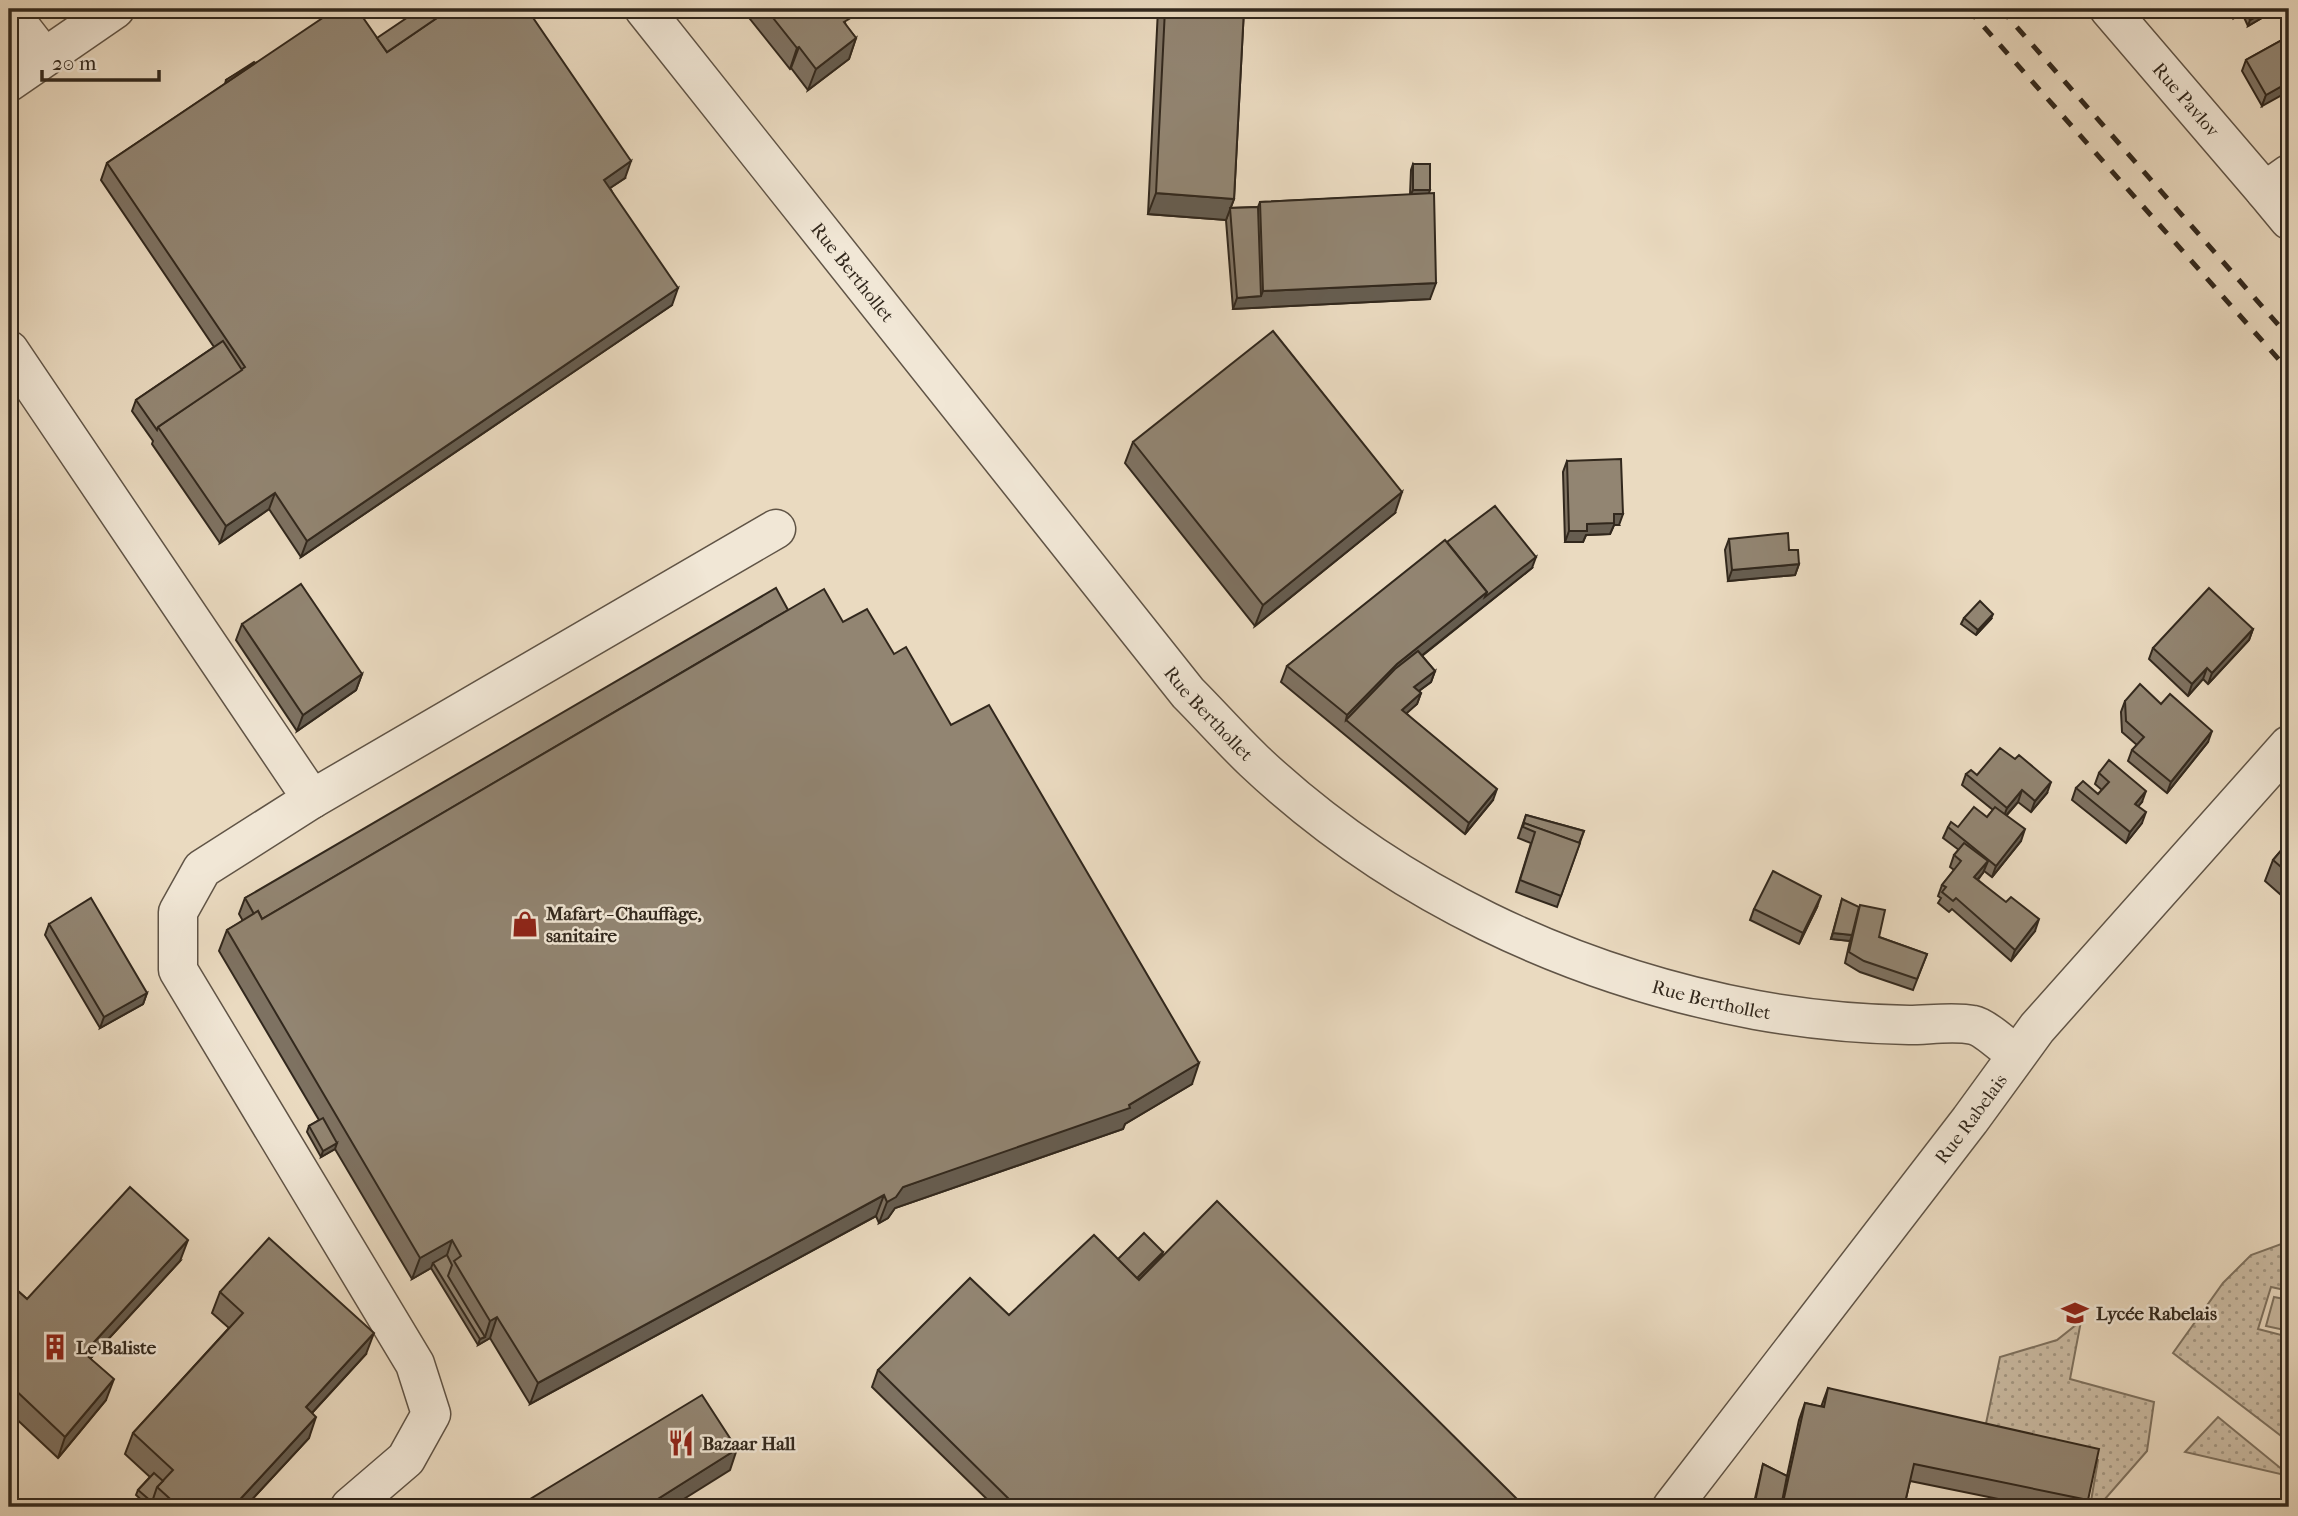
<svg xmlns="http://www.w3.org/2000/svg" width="2298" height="1516" viewBox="0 0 2298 1516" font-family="'IM FELL French Canon',serif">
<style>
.grass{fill:url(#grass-dots);stroke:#7e7260;stroke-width:2}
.park{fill:#cbbca4;stroke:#7e7260;stroke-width:2}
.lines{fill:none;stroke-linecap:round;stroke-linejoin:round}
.minor-casing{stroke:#605446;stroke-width:41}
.minor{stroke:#f1e7d6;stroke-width:38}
.rail{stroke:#32281d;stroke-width:5;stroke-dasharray:12 12;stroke-linecap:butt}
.wall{fill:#7e7262;stroke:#32281d;stroke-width:2}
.shaded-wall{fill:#665d50;stroke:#32281d;stroke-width:2}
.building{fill:#928572;stroke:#32281d;stroke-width:2}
.labels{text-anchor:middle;stroke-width:5;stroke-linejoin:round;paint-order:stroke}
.street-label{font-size:19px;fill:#32281d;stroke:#f1e7d6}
.poi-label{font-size:19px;font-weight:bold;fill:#32281d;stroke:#f1e7d6;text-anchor:start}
</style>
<defs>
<pattern id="grass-dots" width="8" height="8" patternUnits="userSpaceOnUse" patternTransform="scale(1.75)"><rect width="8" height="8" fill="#cbbca4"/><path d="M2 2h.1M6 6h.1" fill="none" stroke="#a59985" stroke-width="1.8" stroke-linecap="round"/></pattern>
</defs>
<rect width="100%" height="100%" fill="#eadac0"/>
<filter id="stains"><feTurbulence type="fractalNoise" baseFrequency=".00286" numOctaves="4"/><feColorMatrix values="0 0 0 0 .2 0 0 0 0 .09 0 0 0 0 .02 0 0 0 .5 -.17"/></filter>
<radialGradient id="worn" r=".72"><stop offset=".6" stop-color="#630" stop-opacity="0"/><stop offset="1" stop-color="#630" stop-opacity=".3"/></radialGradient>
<g class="grass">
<polygon points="2284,1243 2289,1244 2289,1291 2271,1287 2258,1329 2289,1337 2289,1442 2173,1353 2223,1283 2251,1255"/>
<polygon points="2081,1321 2070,1379 2154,1402 2147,1451 2098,1507 2090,1507 2098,1460 1984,1433 2000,1357 2057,1340"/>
<polygon points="2218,1417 2289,1475 2289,1476 2185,1452"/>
</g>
<polygon class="park" points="2274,1297 2289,1300 2289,1331 2266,1326"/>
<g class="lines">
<g class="minor-casing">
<g id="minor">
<path id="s1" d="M644,9L1188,693C1210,715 1231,739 1254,761C1393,892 1570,975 1756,1010C1806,1019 1858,1024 1909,1025C1928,1025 1955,1021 1973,1025C1984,1027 2006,1047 2016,1055"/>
<path id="s2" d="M2109,9L2265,191"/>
<polyline points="9,12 44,57"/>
<polyline points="9,82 115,9"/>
<polyline points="2289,174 2265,191 2289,220"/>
<polyline points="9,350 312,799 202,869 178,912 178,970 415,1364 431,1414 406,1459 350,1507"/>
<polyline points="312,799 776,529"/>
<path id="s3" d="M1672,1507L1970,1120L2037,1028L2289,745"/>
</g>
</g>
<use href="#minor" class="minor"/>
<g class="rail">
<polyline points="1968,9 2289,371"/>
<polyline points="2001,9 2289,337"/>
</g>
</g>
<g class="wall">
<polygon points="742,9 841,9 846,26 856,38 849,59 808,90 791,68 790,69"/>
<polygon points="1158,9 1244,9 1234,199 1226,220 1148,214"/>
<polygon points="2229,9 2277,9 2248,26 2242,13 2234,18"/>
<polygon points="2289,36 2262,106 2242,71 2246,60"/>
<polygon points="377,38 625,178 610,188 672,305 301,557 269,509 220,543 152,444 153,441 132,411 136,400 214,347 101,180 107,163 225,84 226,80 255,63"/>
<polygon points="1413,164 1428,194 1430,299 1233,309 1226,220 1230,208 1258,207 1260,202 1410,195 1411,170"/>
<polygon points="1133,442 1395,513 1255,626 1125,463"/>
<polygon points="1567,461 1619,525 1614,525 1610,534 1586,535 1583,542 1565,542 1563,472"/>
<polygon points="1729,539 1789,550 1799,564 1795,575 1728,581 1725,550"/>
<polygon points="1447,542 1532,568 1422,656 1435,671 1431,682 1419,691 1421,693 1417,704 1406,713 1493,800 1465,834 1281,682 1287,666"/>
<polygon points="788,610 843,622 894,654 951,725 1192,1084 1125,1124 1123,1129 895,1208 888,1218 879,1223 876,1216 530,1404 490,1338 478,1345 431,1268 412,1279 335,1149 321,1157 307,1132 309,1126 319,1120 219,951 227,930 243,921 239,914 245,898"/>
<polygon points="1964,618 1991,619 1976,635 1961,624"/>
<polygon points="242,624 362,674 356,690 297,731 236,640"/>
<polygon points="2253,629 2249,640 2208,684 2203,679 2188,696 2149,659 2153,648"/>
<polygon points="2125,701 2161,704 2208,742 2167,793 2128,761 2132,750 2137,745 2122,732 2121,712"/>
<polygon points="2099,773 2142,802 2138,806 2142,823 2126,843 2072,800 2076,788 2098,794 2102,790 2095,784"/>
<polygon points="1966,774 1977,775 2047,793 2031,812 2018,802 2006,816 2021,841 1992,877 1984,871 1978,880 2035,931 2011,961 1952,909 1949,912 1938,903 1941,898 1938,896 1942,885 1954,870 1950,867 1954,855 1959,850 1943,838 1948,827 1958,827 1987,817 1993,810 1962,785"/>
<polygon points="1526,815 1584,831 1557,907 1516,892 1531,843 1518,838"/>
<polygon points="2289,841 2289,902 2265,881 2273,860"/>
<polygon points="1842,899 1879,937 1927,954 1913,990 1860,972 1845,963 1850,941 1831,939"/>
<polygon points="1817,907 1799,944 1750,920 1754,909"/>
<polygon points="49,924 147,993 143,1004 100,1028 45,935"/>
<polygon points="1163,1252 1161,1257 1525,1507 995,1507 872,1387 878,1370 1009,1315 1118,1259"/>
<polygon points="180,1261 90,1359 106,1400 58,1458 9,1412 9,1283 27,1299"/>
<polygon points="220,1292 366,1354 312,1413 309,1438 245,1507 149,1507 136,1495 138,1490 150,1477 125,1454 133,1433 229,1328 212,1313"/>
<polygon points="1828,1388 2088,1500 2085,1507 2038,1507 1910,1481 1904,1507 1753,1507 1763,1464 1787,1476 1799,1420 1805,1403 1821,1407"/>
</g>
<g class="shaded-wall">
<polygon points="2241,9 2243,9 2242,13 2234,18 2236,12"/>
<polygon points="2270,9 2277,9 2248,26 2250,20"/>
<polygon points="856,38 849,59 808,90 816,69"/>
<polygon points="799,47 791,68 790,69 797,48"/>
<polygon points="2289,82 2289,91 2262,106 2266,95"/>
<polygon points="631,161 625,178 598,196 604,180"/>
<polygon points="1413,190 1430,190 1428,196 1410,196"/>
<polygon points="1156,193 1234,199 1226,220 1148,214"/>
<polygon points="1436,283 1430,299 1233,309 1237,298 1261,296 1263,291"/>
<polygon points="678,288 672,305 301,557 307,541"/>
<polygon points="1402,492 1395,513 1255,626 1263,605"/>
<polygon points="275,493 269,509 220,543 226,526"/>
<polygon points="1614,514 1623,514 1619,525 1614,525 1610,534 1586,535 1583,542 1565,542 1569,531 1587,524"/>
<polygon points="1536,557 1532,568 1391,680 1346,720 1347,715 1397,664 1487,592"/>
<polygon points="1799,564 1795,575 1728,581 1732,570"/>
<polygon points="1993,614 1991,619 1976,635 1978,630"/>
<polygon points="2253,629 2249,640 2208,684 2212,673"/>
<polygon points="2207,668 2203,679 2188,696 2192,684"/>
<polygon points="1435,671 1431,682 1409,698 1414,687"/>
<polygon points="362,674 356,690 297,731 303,715"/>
<polygon points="1421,693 1417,704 1398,721 1402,710"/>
<polygon points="2212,731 2208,742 2167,793 2171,782"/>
<polygon points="2051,782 2047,793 2031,812 2035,801"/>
<polygon points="1497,789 1493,800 1465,834 1469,823"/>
<polygon points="2022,790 2018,802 2003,819 2007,808"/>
<polygon points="2146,791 2142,802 2131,815 2135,804"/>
<polygon points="2146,812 2142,823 2126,843 2130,832"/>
<polygon points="2025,829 2021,841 1992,877 1996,866"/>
<polygon points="1988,861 1983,873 1970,888 1974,877"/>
<polygon points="1821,896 1817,907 1799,944 1803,933"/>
<polygon points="2039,919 2035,931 2011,961 2015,950"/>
<polygon points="1833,933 1852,935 1850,941 1831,939"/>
<polygon points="147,993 143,1004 100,1028 104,1017"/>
<polygon points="1199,1063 1192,1084 1125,1124 1123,1129 895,1208 888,1218 879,1223 887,1202 903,1187 1129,1105"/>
<polygon points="337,1143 335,1149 321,1157 323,1151"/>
<polygon points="884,1195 876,1216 530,1404 538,1383"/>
<polygon points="188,1240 180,1261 76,1374 84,1353"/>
<polygon points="452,1240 445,1261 433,1263 431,1268 412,1279 420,1258"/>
<polygon points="1163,1252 1161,1257 1134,1285 1136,1279"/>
<polygon points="497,1317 490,1338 478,1345 480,1339 485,1337 490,1321"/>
<polygon points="374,1333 366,1354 298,1428 306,1407"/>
<polygon points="114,1379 106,1400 58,1458 65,1437"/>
<polygon points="316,1417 309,1438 245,1507 233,1507"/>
<polygon points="737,1449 730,1470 671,1507 645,1507"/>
</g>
<g class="building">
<polygon points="336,9 357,9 387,52 450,9 527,9 631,161 604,180 678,288 307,541 275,493 226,526 158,427 245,367 107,163"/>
<polygon points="420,9 450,9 387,52 377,38"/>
<polygon points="766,9 841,9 849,19 844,22 856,38 816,69 799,47 797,48"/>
<polygon points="1165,9 1244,9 1234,199 1156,193"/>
<polygon points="2244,9 2270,9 2250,20"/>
<polygon points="2289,36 2289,82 2266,95 2246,60"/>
<polygon points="254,62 255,63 227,82 226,80"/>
<rect x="1413" y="164" width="17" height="26"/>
<polygon points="1434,193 1436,283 1263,291 1260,202"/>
<polygon points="1258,207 1261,296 1237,298 1230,208"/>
<polygon points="1273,331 1402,492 1263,605 1133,442"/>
<polygon points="223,341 242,370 158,427 157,430 136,400"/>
<polygon points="1621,459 1623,514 1614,514 1614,523 1587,524 1587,531 1569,531 1567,461"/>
<polygon points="1495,506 1536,557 1485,597 1487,592 1447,542"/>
<polygon points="1788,533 1789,550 1798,550 1799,564 1732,570 1729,539"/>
<polygon points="1445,540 1487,592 1397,664 1347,715 1287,666"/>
<polygon points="301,584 362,674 303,715 242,624"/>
<polygon points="776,588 788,610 262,919 258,911 254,914 245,898"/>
<polygon points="2209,588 2253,629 2212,673 2207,668 2192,684 2153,648"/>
<polygon points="824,589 843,622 867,609 894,654 906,647 951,725 989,705 1199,1063 1129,1105 1130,1108 903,1187 896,1197 887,1202 884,1195 538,1383 497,1317 490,1321 454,1261 461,1256 452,1240 420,1258 227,930 258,911 262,919"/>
<polygon points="1980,601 1993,614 1978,630 1964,618"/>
<polygon points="1418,651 1435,671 1414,687 1421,693 1402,710 1497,789 1469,823 1346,720 1395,669"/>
<polygon points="2140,684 2161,704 2170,694 2212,731 2171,782 2132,750 2144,737 2126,721 2125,701"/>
<polygon points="2000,748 2015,759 2019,755 2051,782 2035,801 2022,790 2007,808 1966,774 1971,770 1977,775"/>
<polygon points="2109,760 2146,791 2135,804 2146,812 2130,832 2076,788 2083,781 2098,794 2109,782 2099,773"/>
<polygon points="1974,807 1987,817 1995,807 2025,829 1996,866 1948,827 1951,822 1958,827"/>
<polygon points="1526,815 1584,831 1579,843 1524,823 1522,828"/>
<polygon points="1524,823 1580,843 1561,896 1520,880 1535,832 1523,827"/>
<polygon points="2289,841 2289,874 2273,860"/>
<polygon points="1964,843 1988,861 1974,877 2006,902 2011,897 2039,919 2015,950 1956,898 1953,901 1942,892 1946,887 1942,885 1961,861 1954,855"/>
<polygon points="1773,871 1821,896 1803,933 1754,909"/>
<polygon points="91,898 147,993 104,1017 49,924"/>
<polygon points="1842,899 1859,907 1852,935 1833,933"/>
<polygon points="1860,905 1885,910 1879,937 1927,954 1917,979 1864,961 1849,952"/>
<polygon points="323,1118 337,1143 323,1151 309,1126"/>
<polygon points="130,1187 188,1240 84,1353 114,1379 65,1437 9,1384 9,1283 27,1299"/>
<polygon points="1217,1201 1525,1507 1017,1507 878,1370 970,1278 1009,1315 1094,1235 1139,1280"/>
<polygon points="1144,1233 1163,1252 1137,1278 1118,1259"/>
<polygon points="269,1238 374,1333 306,1407 316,1417 233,1507 179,1507 157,1487 173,1470 133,1433 243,1313 220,1292"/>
<polygon points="447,1255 452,1265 448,1276 485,1337 480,1339 433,1263"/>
<polygon points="1828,1388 2099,1449 2088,1500 1914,1464 1904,1507 1782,1507 1805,1403 1824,1407"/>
<polygon points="702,1395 737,1449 645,1507 517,1507"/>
<polygon points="1763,1464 1787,1476 1781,1507 1754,1507"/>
<polygon points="154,1473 163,1481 157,1487 152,1502 138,1490"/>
</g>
<defs>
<g id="shop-bare" transform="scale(2.1)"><path d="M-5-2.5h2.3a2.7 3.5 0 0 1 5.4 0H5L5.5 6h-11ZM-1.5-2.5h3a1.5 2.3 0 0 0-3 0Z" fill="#8f2418" stroke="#f1e7d6" stroke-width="2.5" paint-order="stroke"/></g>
<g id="school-bare" transform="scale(2.1)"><path d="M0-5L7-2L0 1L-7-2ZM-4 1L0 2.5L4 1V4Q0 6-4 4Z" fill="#8f2418" stroke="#f1e7d6" stroke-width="2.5" paint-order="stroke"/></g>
<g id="building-bare" transform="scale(2.1)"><path d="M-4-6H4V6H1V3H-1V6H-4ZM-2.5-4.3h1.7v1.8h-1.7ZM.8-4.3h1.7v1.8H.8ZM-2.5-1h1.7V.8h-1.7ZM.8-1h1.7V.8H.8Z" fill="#8f2418" stroke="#f1e7d6" stroke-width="2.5" paint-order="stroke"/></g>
<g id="restaurant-bare" transform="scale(2.1)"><path d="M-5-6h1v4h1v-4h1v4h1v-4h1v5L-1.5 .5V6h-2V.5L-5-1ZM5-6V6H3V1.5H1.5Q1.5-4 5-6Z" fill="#8f2418" stroke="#f1e7d6" stroke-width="2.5" paint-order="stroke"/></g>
</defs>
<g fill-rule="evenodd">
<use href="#shop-bare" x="525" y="924"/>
<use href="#school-bare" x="2075" y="1313"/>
<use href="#building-bare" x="55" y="1347"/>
<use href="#restaurant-bare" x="681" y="1443"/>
</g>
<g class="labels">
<g class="street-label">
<text dy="7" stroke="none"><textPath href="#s2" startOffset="119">Rue Pavlov</textPath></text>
<text dy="7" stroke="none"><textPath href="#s1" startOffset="336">Rue Berthollet</textPath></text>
<text dy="7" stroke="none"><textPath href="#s1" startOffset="903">Rue Berthollet</textPath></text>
<text dy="7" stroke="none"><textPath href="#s1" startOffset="1491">Rue Berthollet</textPath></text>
<text dy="7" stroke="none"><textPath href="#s3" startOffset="490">Rue Rabelais</textPath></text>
</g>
<g class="poi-label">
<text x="546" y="920">Mafart - Chauffage,<tspan x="546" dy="22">sanitaire</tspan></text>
<text x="2096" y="1320">Lycée Rabelais</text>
<text x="76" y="1354">Le Baliste</text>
<text x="702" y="1450">Bazaar Hall</text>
</g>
</g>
<rect width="2298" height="1516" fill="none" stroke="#eadac0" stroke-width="35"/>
<rect x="10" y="10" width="2277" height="1495" fill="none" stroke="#32281d" stroke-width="3.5"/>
<rect x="18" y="18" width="2263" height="1481" fill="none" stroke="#32281d" stroke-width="2"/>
<path d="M42 70v10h117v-10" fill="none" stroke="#32281d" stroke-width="3.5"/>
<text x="52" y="70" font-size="21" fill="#32281d" stroke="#f1e7d6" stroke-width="5" paint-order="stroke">20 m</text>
<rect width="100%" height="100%" filter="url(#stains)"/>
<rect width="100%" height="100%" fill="url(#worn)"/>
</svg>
